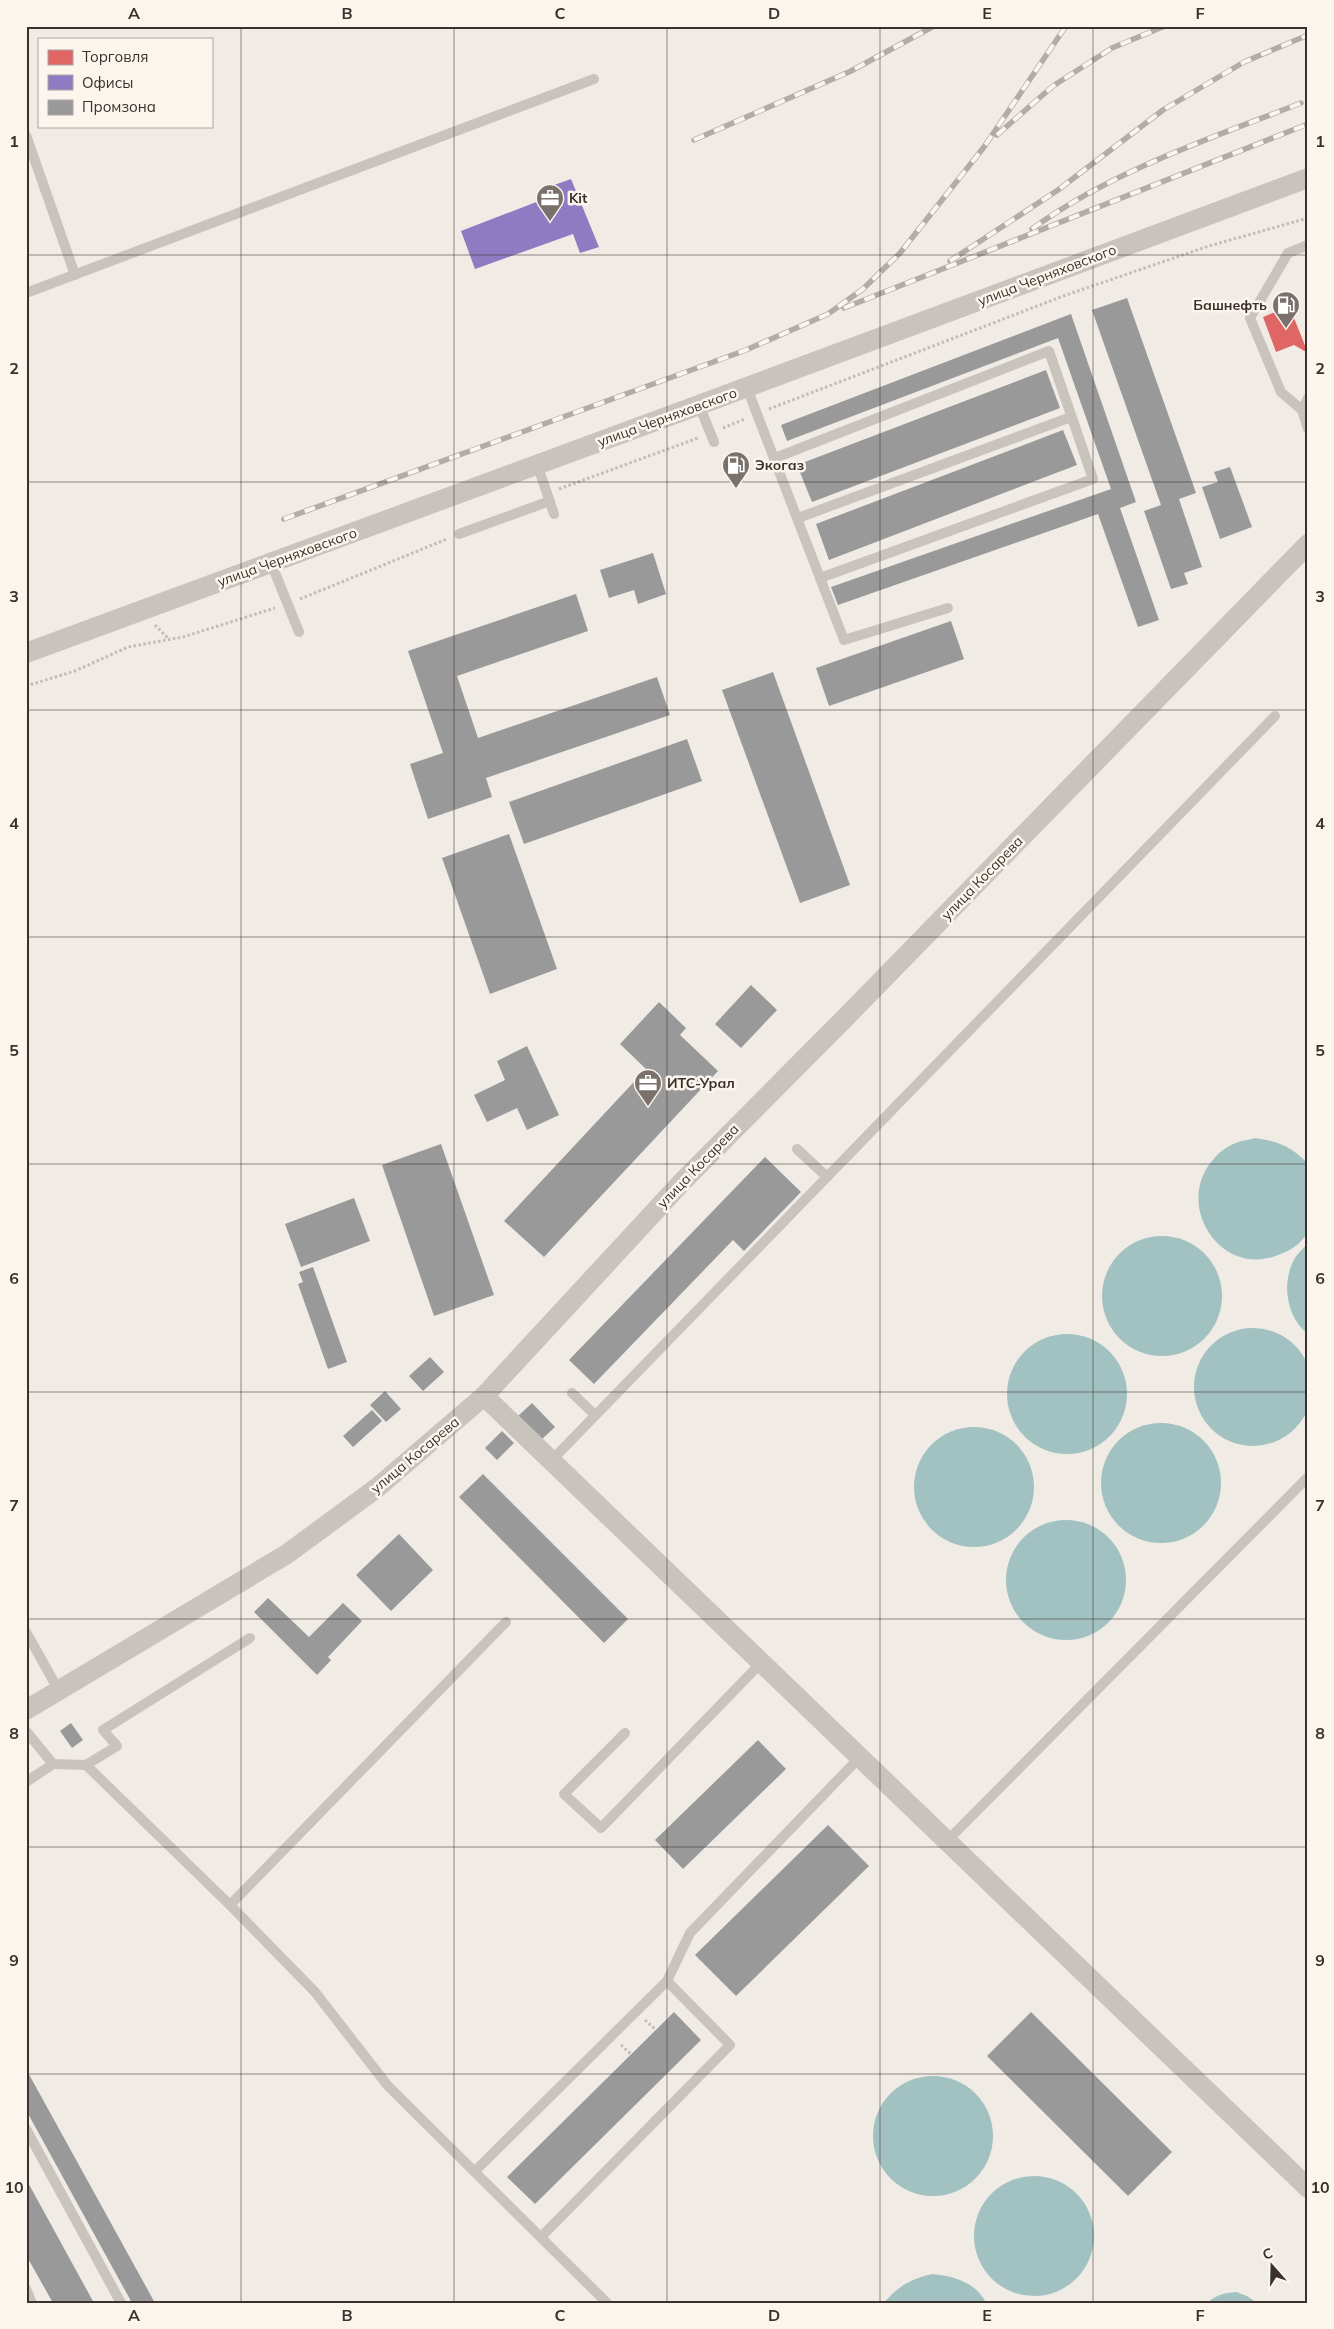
<svg xmlns="http://www.w3.org/2000/svg" width="1334" height="2329" viewBox="0 0 1334 2329" font-family="Mulish,sans-serif">
<style>
.water{fill:#a1c2c1}
.shops{fill:#e06666}
.offices{fill:#8e7cc3}
.industry{fill:#999}
.lines{fill:none;stroke-linecap:round;stroke-linejoin:round}
.path{stroke:#c2bbb6;stroke-width:3;stroke-dasharray:2.5 2.5;stroke-linecap:butt}
.lane{stroke:#c9c3be;stroke-width:10}
.street{stroke:#c9c3be;stroke-width:20}
.rail-casing{stroke:#b1aca8;stroke-width:5.5}
.rail{stroke:#fbf5ee;stroke-width:4;stroke-dasharray:11;stroke-linecap:butt}
.grid{fill:none;stroke:#3b302b;stroke-width:1;stroke-opacity:0.55}
.labels{text-anchor:middle;stroke-width:5;stroke-linejoin:round;paint-order:stroke}
.poi-label{font-size:14px;font-weight:bold;fill:#3b302b;stroke:#fbf5ee;text-anchor:start}
.street-label{font-size:14px;fill:#3b302b;stroke:#fbf5ee}
.neatline{fill:none;stroke:#3b302b;stroke-width:2}
.grid-label{font-size:16px;text-anchor:middle;font-weight:bold;fill:#3b302b}
</style>
<rect width="100%" height="100%" fill="#f0ebe5"/>
<g class="water">
<path d="M1255,1138C1277,1141 1293,1147 1308,1164V1232C1301,1244 1290,1251 1278,1255C1222,1278 1174,1207 1212,1161C1218,1153 1227,1146 1236,1143C1242,1140 1249,1140 1255,1138Z"/>
<circle cx="1162" cy="1296" r="60"/>
<path d="M1308,1243V1334C1286,1317 1281,1282 1295,1258C1298,1253 1304,1248 1308,1243Z"/>
<circle cx="1253" cy="1387" r="59"/>
<circle cx="1067" cy="1394" r="60"/>
<circle cx="1161" cy="1483" r="60"/>
<circle cx="974" cy="1487" r="60"/>
<circle cx="1066" cy="1580" r="60"/>
<circle cx="933" cy="2136" r="60"/>
<circle cx="1034" cy="2236" r="60"/>
<path d="M932,2274C953,2276 976,2282 986,2303H884C898,2286 911,2279 932,2274Z"/>
<path d="M1236,2292L1247,2296L1257,2303H1207C1216,2295 1224,2293 1236,2292Z"/>
</g>
<polygon class="shops" points="1287,298 1294,318 1308,353 1294,345 1276,352 1263,317 1280,310"/>
<polygon class="offices" points="571,179 599,247 580,253 573,234 475,269 461,231 544,199 540,190"/>
<g class="industry">
<polygon points="1127,298 1196,493 1179,499 1202,567 1184,573 1188,584 1171,589 1144,511 1161,505 1092,310"/>
<polygon points="1071,314 1136,502 1120,508 1159,620 1138,627 1098,514 838,605 831,587 1111,489 1058,338 787,441 781,425"/>
<polygon points="1046,370 1060,408 812,502 797,465"/>
<polygon points="1063,430 1077,465 829,560 816,524"/>
<polygon points="1230,467 1252,527 1220,539 1202,487 1218,482 1214,472"/>
<polygon points="653,553 666,594 638,604 634,590 609,598 600,570"/>
<polygon points="576,594 588,631 457,676 478,738 657,677 670,715 486,778 492,797 428,819 410,764 443,753 408,651"/>
<polygon points="951,621 964,659 829,706 816,668"/>
<polygon points="773,672 850,885 800,903 722,690"/>
<polygon points="687,739 702,781 524,844 509,802"/>
<polygon points="509,834 557,969 490,994 442,858"/>
<polygon points="751,985 777,1010 741,1048 715,1024"/>
<polygon points="659,1002 686,1028 680,1035 718,1071 544,1257 504,1221 646,1069 620,1044"/>
<polygon points="527,1046 559,1115 527,1130 517,1108 487,1122 474,1095 505,1080 497,1061"/>
<polygon points="441,1144 494,1295 434,1316 382,1165"/>
<polygon points="765,1157 801,1192 744,1251 733,1240 594,1384 569,1360"/>
<polygon points="354,1198 370,1241 301,1267 285,1224"/>
<polygon points="313,1267 347,1362 328,1369 298,1284 303,1282 299,1272"/>
<polygon points="430,1357 444,1372 423,1391 409,1376"/>
<polygon points="385,1391 401,1409 386,1422 370,1405"/>
<polygon points="532,1403 555,1427 540,1441 517,1417"/>
<polygon points="372,1410 382,1421 353,1447 343,1436"/>
<polygon points="502,1431 514,1443 497,1460 485,1448"/>
<polygon points="483,1474 628,1619 604,1643 459,1497"/>
<polygon points="399,1534 433,1570 391,1611 356,1575"/>
<polygon points="268,1598 309,1637 343,1603 362,1621 328,1657 331,1660 317,1675 254,1612"/>
<polygon points="71,1723 83,1740 72,1748 60,1731"/>
<polygon points="758,1740 786,1769 683,1869 655,1840"/>
<polygon points="828,1825 869,1866 736,1996 695,1955"/>
<polygon points="674,2012 701,2040 535,2204 507,2177"/>
<polygon points="1031,2012 1172,2152 1128,2196 987,2056"/>
<polygon points="26,2069 155,2303 132,2303 26,2110"/>
<polygon points="26,2179 94,2303 53,2303 26,2255"/>
</g>
<g class="lines">
<g class="path">
<polyline points="769,409 1066,295 1209,246 1308,218"/>
<polyline points="723,428 745,419"/>
<polyline points="559,489 698,438"/>
<polyline points="300,599 447,539"/>
<polyline points="155,625 169,639"/>
<polyline points="26,686 75,671 128,647 183,637 275,608"/>
<polyline points="645,2020 656,2030"/>
<polyline points="621,2045 631,2054"/>
</g>
<g class="lane">
<polyline points="26,135 75,275"/>
<polyline points="26,293 594,79"/>
<polyline points="747,388 820,578 1093,479 1049,351 775,458"/>
<polyline points="1308,398 1302,410 1308,429"/>
<polyline points="699,405 714,442"/>
<polyline points="1302,410 1281,392 1250,318 1288,253 1308,245"/>
<polyline points="537,464 554,514"/>
<polyline points="798,518 1071,417"/>
<polyline points="459,534 550,501"/>
<polyline points="271,563 299,632"/>
<polyline points="820,578 844,640 948,608"/>
<polyline points="797,1149 827,1177"/>
<polyline points="572,1393 595,1415"/>
<polyline points="551,1461 1275,716"/>
<polyline points="506,1622 230,1905 315,1992 388,2086 607,2303"/>
<polyline points="26,1632 59,1691"/>
<polyline points="26,1731 53,1764 26,1782"/>
<polyline points="625,1733 564,1794 601,1828 761,1663"/>
<polyline points="53,1764 86,1765 117,1746 103,1730 250,1638"/>
<polyline points="86,1765 230,1905"/>
<polyline points="947,1841 1308,1477"/>
<polyline points="26,2129 121,2303"/>
<polyline points="475,2171 667,1981 690,1933 860,1757"/>
<polyline points="541,2237 730,2045 667,1981"/>
<polyline points="26,2289 32,2303"/>
</g>
<g class="street">
<polyline points="26,653 699,405 1308,178"/>
<polyline points="484,1396 1308,2188"/>
<polyline points="26,1710 287,1554 378,1487 484,1396 681,1183 845,1018 1308,544"/>
</g>
<g class="rail-casing">
<g id="rail">
<polyline points="997,135 1053,86 1112,48 1165,26"/>
<polyline points="694,140 851,71 934,26"/>
<path d="M1032,229C1112,171 1209,139 1301,103"/>
<polyline points="950,261 1058,190 1163,110 1244,62 1308,35"/>
<polyline points="844,308 1308,124"/>
<polyline points="284,519 746,350 828,314 863,289 900,253 984,147 1066,26"/>
</g>
</g>
<use href="#rail" class="rail"/>
</g>
<path class="grid" d="M241,26V2303M454,26V2303M667,26V2303M880,26V2303M1093,26V2303M26,255H1308M26,482H1308M26,710H1308M26,937H1308M26,1164H1308M26,1392H1308M26,1619H1308M26,1847H1308M26,2074H1308"/>
<defs>
<g id="office-pin" transform="scale(1.4375)"><path d="M0 17L-7.5 6A9.5 9.5 0 1 1 7.5 6Z" fill="#7a716c" stroke="#fbf5ee"/><path d="M-6-3h4V-5.5h4V-3h4V5H-6ZM-1-4.5V-3h2v-1.5ZM-6 0V1H6V0Z" fill="#fff"/></g>
<g id="fuel-pin" transform="scale(1.4375)"><path d="M0 17L-7.5 6A9.5 9.5 0 1 1 7.5 6Z" fill="#7a716c" stroke="#fbf5ee"/><path d="M-5.5-6h7V0h2V4h1.3V-2.5L3-4.5l.8-.8L6-3V5H2.5V1h-1V6h-7ZM-4.2-4.7v3.2H.2V-4.7Z" fill="#fff"/></g>
</defs>
<g fill-rule="evenodd">
<use href="#office-pin" x="550" y="198"/>
<use href="#fuel-pin" x="1286" y="305"/>
<use href="#fuel-pin" x="736" y="465"/>
<use href="#office-pin" x="648" y="1083"/>
</g>
<g class="labels">
<g class="poi-label">
<text x="569" y="203">Kit</text>
<text x="1267" y="310" text-anchor="end">Башнефть</text>
<text x="755" y="470">Экогаз</text>
<text x="667" y="1088">ИТС-Урал</text>
</g>
<g class="street-label">
<text transform="translate(1047 275) rotate(-21)" y="5">улица Черняховского</text>
<text transform="translate(667 417) rotate(-20)" y="5">улица Черняховского</text>
<text transform="translate(287 557) rotate(-20)" y="5">улица Черняховского</text>
<text transform="translate(982 878) rotate(-46)" y="5">улица Косарева</text>
<text transform="translate(698 1166) rotate(-46)" y="5">улица Косарева</text>
<text transform="translate(415 1455) rotate(-40)" y="5">улица Косарева</text>
</g>
</g>
<rect width="1334" height="2329" fill="none" stroke="#fbf5ee" stroke-width="55"/>
<rect x="38" y="38" width="175" height="90" fill="#fbf5ee" stroke="#aea6a0"/>
<rect x="48" y="50" width="25" height="15" fill="#e06666" stroke="#aea6a0"/>
<text x="82" y="62" font-size="15" fill="#3b302b">Торговля</text>
<rect x="48" y="75" width="25" height="15" fill="#8e7cc3" stroke="#aea6a0"/>
<text x="82" y="88" font-size="15" fill="#3b302b">Офисы</text>
<rect x="48" y="100" width="25" height="15" fill="#999999" stroke="#aea6a0"/>
<text x="82" y="112" font-size="15" fill="#3b302b">Промзона</text>
<g transform="translate(1272 2266) rotate(340)" stroke="#fbf5ee" stroke-width="4" paint-order="stroke">
<path d="M0-4L9 19L0 12L-9 19Z" fill="#3b302b"/>
<text y="-8" font-size="14" font-weight="bold" text-anchor="middle" fill="#3b302b">С</text>
</g>
<rect x="28" y="28" width="1278" height="2274" class="neatline"/>
<g class="grid-label">
<text x="134" y="19">A</text>
<text x="347" y="19">B</text>
<text x="560" y="19">C</text>
<text x="774" y="19">D</text>
<text x="987" y="19">E</text>
<text x="1200" y="19">F</text>
<text x="14" y="147">1</text>
<text x="1320" y="147">1</text>
<text x="14" y="374">2</text>
<text x="1320" y="374">2</text>
<text x="14" y="602">3</text>
<text x="1320" y="602">3</text>
<text x="14" y="829">4</text>
<text x="1320" y="829">4</text>
<text x="14" y="1056">5</text>
<text x="1320" y="1056">5</text>
<text x="14" y="1284">6</text>
<text x="1320" y="1284">6</text>
<text x="14" y="1511">7</text>
<text x="1320" y="1511">7</text>
<text x="14" y="1739">8</text>
<text x="1320" y="1739">8</text>
<text x="14" y="1966">9</text>
<text x="1320" y="1966">9</text>
<text x="14" y="2193">10</text>
<text x="1320" y="2193">10</text>
<text x="134" y="2321">A</text>
<text x="347" y="2321">B</text>
<text x="560" y="2321">C</text>
<text x="774" y="2321">D</text>
<text x="987" y="2321">E</text>
<text x="1200" y="2321">F</text>
</g>
</svg>
